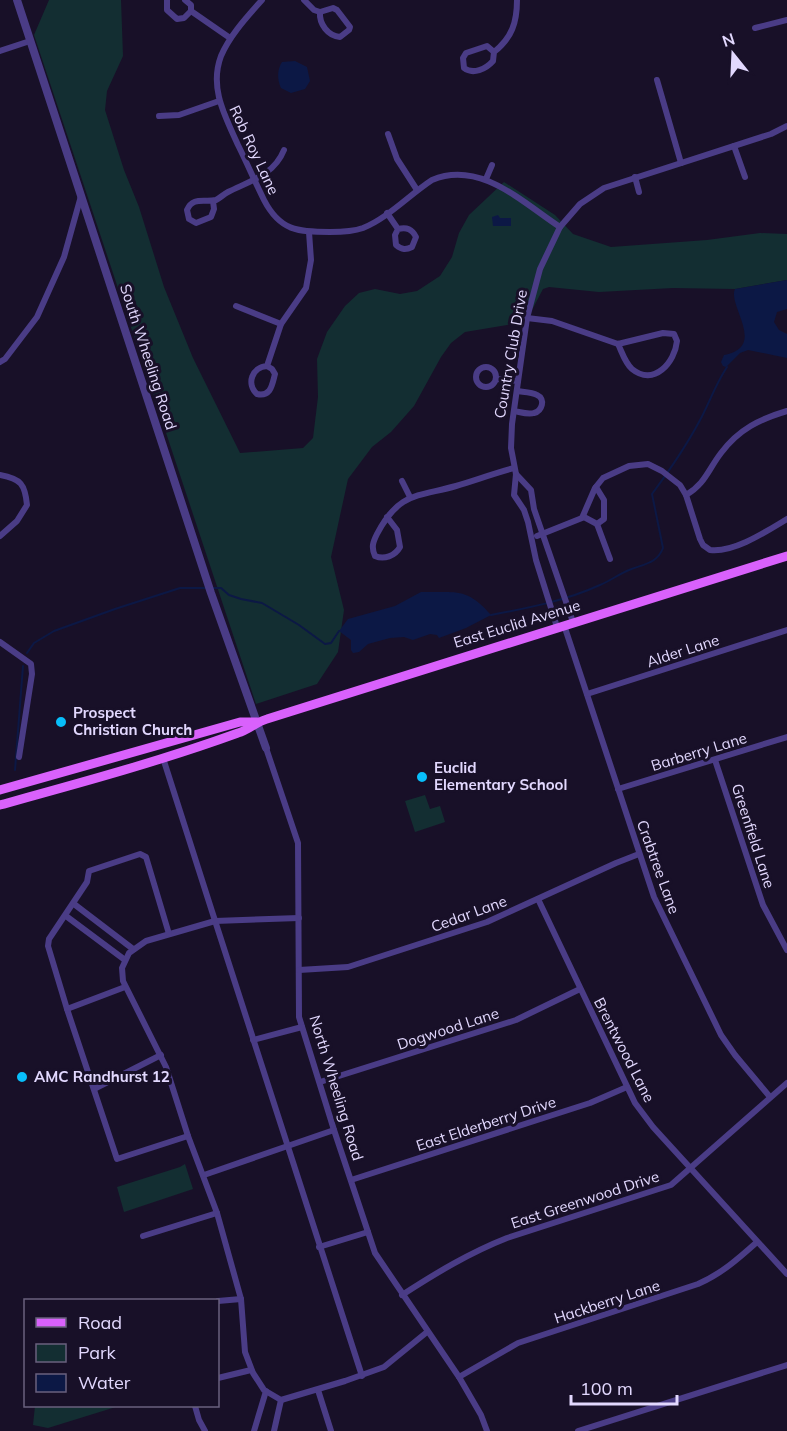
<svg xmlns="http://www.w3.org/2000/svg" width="787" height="1431" viewBox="0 0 787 1431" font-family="Mulish,sans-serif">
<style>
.green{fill:#132e32}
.water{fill:#0c1845}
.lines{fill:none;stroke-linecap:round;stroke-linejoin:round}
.stream{stroke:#0c1845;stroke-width:2}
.minor{stroke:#4a3c86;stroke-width:6}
.tertiary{stroke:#4a3c86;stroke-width:8}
.primary{stroke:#d961fc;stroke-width:9}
.poi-dot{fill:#08befa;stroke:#181028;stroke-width:2}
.labels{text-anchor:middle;stroke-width:6;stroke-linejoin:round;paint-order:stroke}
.street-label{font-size:15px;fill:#e2d8fe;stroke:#181028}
.poi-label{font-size:15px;font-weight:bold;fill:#e2d8fe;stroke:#181028;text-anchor:start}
</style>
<rect width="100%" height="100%" fill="#181028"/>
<g class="green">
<polygon points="49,0 121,0 123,56 107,91 105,110 124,170 139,207 164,287 193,358 240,453 303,448 313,438 318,397 317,359 327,332 345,306 359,293 375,289 400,294 417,291 440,276 452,257 459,233 469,215 504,182 555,215 573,234 611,247 707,240 760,233 787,234 787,280 735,289 673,288 599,292 549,287 543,289 533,308 513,324 465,332 451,343 441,357 414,406 391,432 372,447 348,479 331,557 344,610 338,652 317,684 256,704 34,35"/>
<polygon points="425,795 430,809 440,806 445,822 415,832 405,801"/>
<polygon points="185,1164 193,1189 124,1212 117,1187 180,1167"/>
<polygon points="35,1406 119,1406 48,1428 33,1425"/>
</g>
<g class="water">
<path d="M295,61L307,67L310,81L305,89L291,93L281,88C277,79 277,70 282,62Z"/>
<polygon points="498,215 500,218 511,218 511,226 493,226 492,217"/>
<path d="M787,280V309L777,312L774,322L779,330L787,334V358L748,350L740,353L726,367L723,366L721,362L724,355C768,347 727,305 735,289Z"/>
<path d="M421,592C455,593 466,586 491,615L466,628L439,638L437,635L430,634L413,640L404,637L390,638L368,644L359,652L353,653L351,650V640L339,631L348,619L395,606Z"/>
</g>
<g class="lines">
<g class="stream">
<polyline points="212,588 221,588 229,595 241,599 262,603 299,625 325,644 331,643 339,631"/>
<path d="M491,615C528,608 565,601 600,585C610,581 619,574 629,570C643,564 657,564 663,548L652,494C669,471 685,448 699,422C709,404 715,385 727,367"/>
<polyline points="27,653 34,643 54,631 115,609 180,588 206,588"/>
<polyline points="15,770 23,666"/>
</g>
<g class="minor">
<polyline points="167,0 167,10 177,19 184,18 191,11"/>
<polyline points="185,0 191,5 191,11 230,38"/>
<path d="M262,0C247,17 230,35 221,56C209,88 225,116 238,145C247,163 255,182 264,200C280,231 298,232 330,232C341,232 352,232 363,228C388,218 409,195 432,180C480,160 522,202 560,227"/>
<polyline points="304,0 314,10 320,12"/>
<path d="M333,8L337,10L350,27L349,30L340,37C328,36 319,24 320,12Z"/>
<polyline points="755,28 787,20"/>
<polyline points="0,51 30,41"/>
<path d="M494,52L487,46L466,53L463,58L464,68C473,75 486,69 493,61L494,52C512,38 517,22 517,0"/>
<polyline points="657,80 681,163"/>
<polyline points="159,116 179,115 219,101"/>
<polyline points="388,134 397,159 417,190"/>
<polyline points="734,146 745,177"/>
<polyline points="635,177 639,192"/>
<polyline points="486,179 492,165"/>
<path d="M213,201L214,209L211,217L196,223L189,219L187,210C193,196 205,203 216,200C220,198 224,194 228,192C250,181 274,175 284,150"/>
<path d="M387,213L398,229L395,235L396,245C402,250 406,250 412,247L416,237C412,229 407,227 398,229"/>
<polyline points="236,306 281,324"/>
<path d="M527,318L552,321L618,344L663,333L674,334L677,341C675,362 654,387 632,369C625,363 622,352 618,344"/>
<polyline points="0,362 5,359 37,317 64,257 81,196"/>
<path d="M267,366C252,367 246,384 257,394C271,397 272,385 275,374L272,369L267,366L281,324L306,288L311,260L309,232"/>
<circle cx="486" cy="377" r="10"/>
<polyline points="497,379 518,381"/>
<path d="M514,411C520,412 528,415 534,413C542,411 546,399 537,395C532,392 523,392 517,391"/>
<polyline points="516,474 531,490 534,509 573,622"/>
<path d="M0,475C21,479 25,484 27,505L17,521L0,536"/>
<polyline points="402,481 410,497"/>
<path d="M686,495C705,484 708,470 721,453C739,429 760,419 787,411"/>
<path d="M387,517L397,530L400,547C395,556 384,560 375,556C371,547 373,542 377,534C399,492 417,497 456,486C476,480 495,473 514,468"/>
<polyline points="584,517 597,524 604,519 604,500 596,487"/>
<polyline points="597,524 610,559"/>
<path d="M537,536L582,518L595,488L603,478L629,466L648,464L662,471L680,485L686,495L700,539L703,545L710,550C734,553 767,531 787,519"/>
<polyline points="564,625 654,897 721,1035 735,1055 770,1097"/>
<polyline points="557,627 536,560 528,522 524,510 514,495 516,474 511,448 512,424 527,318 540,269 560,227 580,204 604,188 771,134 787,126"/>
<polyline points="0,642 31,664 32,674 19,757"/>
<polyline points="587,694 787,630"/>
<polyline points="266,748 298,843 299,1017 334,1130 375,1253 459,1377 481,1415 487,1431"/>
<path d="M163,758C229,964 294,1170 362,1376"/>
<polyline points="715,760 763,905 787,950"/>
<polyline points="618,789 787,737"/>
<polyline points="538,899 635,1103 653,1127 787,1274"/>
<polyline points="74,904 133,949"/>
<polyline points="66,916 125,960"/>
<polyline points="299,918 215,921 146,941 129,953 122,968 123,981 166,1067 188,1136 217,1213 241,1299 245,1352 253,1373 264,1390 281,1400 345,1381 384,1367 427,1332"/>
<polyline points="169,934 146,857 140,854 89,871 87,882 49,939 48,946 67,1009 117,1159 188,1136"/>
<polyline points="299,970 348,967 487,922 616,863 639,854"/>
<polyline points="67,1009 125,987"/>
<polyline points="253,1040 302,1027"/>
<polyline points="320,1082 516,1020 580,989"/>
<polyline points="94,1089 161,1055"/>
<polyline points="204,1175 334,1130"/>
<polyline points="351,1180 590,1103 627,1087"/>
<polyline points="143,1236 217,1213"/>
<polyline points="319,1247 368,1232"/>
<path d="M402,1295C436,1273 469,1253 507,1238L671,1185L787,1083"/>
<polyline points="218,1301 241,1299"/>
<path d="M459,1377L518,1343L698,1284C721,1274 738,1259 757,1242"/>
<polyline points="218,1378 251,1370"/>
<polyline points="318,1390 331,1431"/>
<polyline points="195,1406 199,1420 205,1431"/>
<polyline points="254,1431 266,1391"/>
<polyline points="274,1431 281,1400"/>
<polyline points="578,1431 787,1365"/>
</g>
<polyline class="tertiary" points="17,0 211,593 266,748"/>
<g class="primary">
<polyline points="0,790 240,722 257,722"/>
<path d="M0,805C80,783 161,761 238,733C249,730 256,722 267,719L787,556"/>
</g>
</g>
<g class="poi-dot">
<circle cx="61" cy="722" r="6"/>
<circle cx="422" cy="777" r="6"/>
<circle cx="22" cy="1077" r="6"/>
</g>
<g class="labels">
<g class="street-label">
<text transform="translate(254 150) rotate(65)" y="5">Rob Roy Lane</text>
<text transform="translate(511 354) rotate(-80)" y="5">Country Club Drive</text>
<text transform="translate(148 357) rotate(72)" y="5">South Wheeling Road</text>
<text transform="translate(517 624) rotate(-17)" y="5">East Euclid Avenue</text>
<text transform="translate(683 651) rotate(-18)" y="5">Alder Lane</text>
<text transform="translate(699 752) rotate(-17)" y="5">Barberry Lane</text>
<text transform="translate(753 836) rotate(72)" y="5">Greenfield Lane</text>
<text transform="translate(658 867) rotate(70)" y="5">Crabtree Lane</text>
<text transform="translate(469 914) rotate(-20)" y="5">Cedar Lane</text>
<text transform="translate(448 1029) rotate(-18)" y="5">Dogwood Lane</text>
<text transform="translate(624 1050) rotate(63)" y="5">Brentwood Lane</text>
<text transform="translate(336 1088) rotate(73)" y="5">North Wheeling Road</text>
<text transform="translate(486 1124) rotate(-18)" y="5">East Elderberry Drive</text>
<text transform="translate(585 1200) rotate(-18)" y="5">East Greenwood Drive</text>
<text transform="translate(607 1302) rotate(-18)" y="5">Hackberry Lane</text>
</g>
<g class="poi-label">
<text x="73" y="718">Prospect<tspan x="73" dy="17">Christian Church</tspan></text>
<text x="434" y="773">Euclid<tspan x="434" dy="17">Elementary School</tspan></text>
<text x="34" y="1082">AMC Randhurst 12</text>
</g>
</g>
<rect x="24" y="1299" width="195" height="108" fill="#181028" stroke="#69607e" stroke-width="1.5"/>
<rect x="36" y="1318" width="30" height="9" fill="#d961fc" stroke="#69607e" stroke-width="1.5"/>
<text x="78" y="1329" font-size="18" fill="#e2d8fe">Road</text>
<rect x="36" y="1344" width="30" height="18" fill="#132e32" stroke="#69607e" stroke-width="1.5"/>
<text x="78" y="1359" font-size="18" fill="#e2d8fe">Park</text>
<rect x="36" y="1374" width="30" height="18" fill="#0c1845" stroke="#69607e" stroke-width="1.5"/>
<text x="78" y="1389" font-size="18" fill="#e2d8fe">Water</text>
<g transform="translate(733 54) rotate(342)" stroke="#181028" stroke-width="4.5" paint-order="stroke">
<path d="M0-4.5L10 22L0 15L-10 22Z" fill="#e2d8fe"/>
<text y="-9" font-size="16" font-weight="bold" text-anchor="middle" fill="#e2d8fe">N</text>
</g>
<path d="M571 1395v9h106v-9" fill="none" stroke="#e2d8fe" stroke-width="3"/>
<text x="580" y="1395" font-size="18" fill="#e2d8fe" stroke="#181028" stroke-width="4.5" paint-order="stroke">100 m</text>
</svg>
